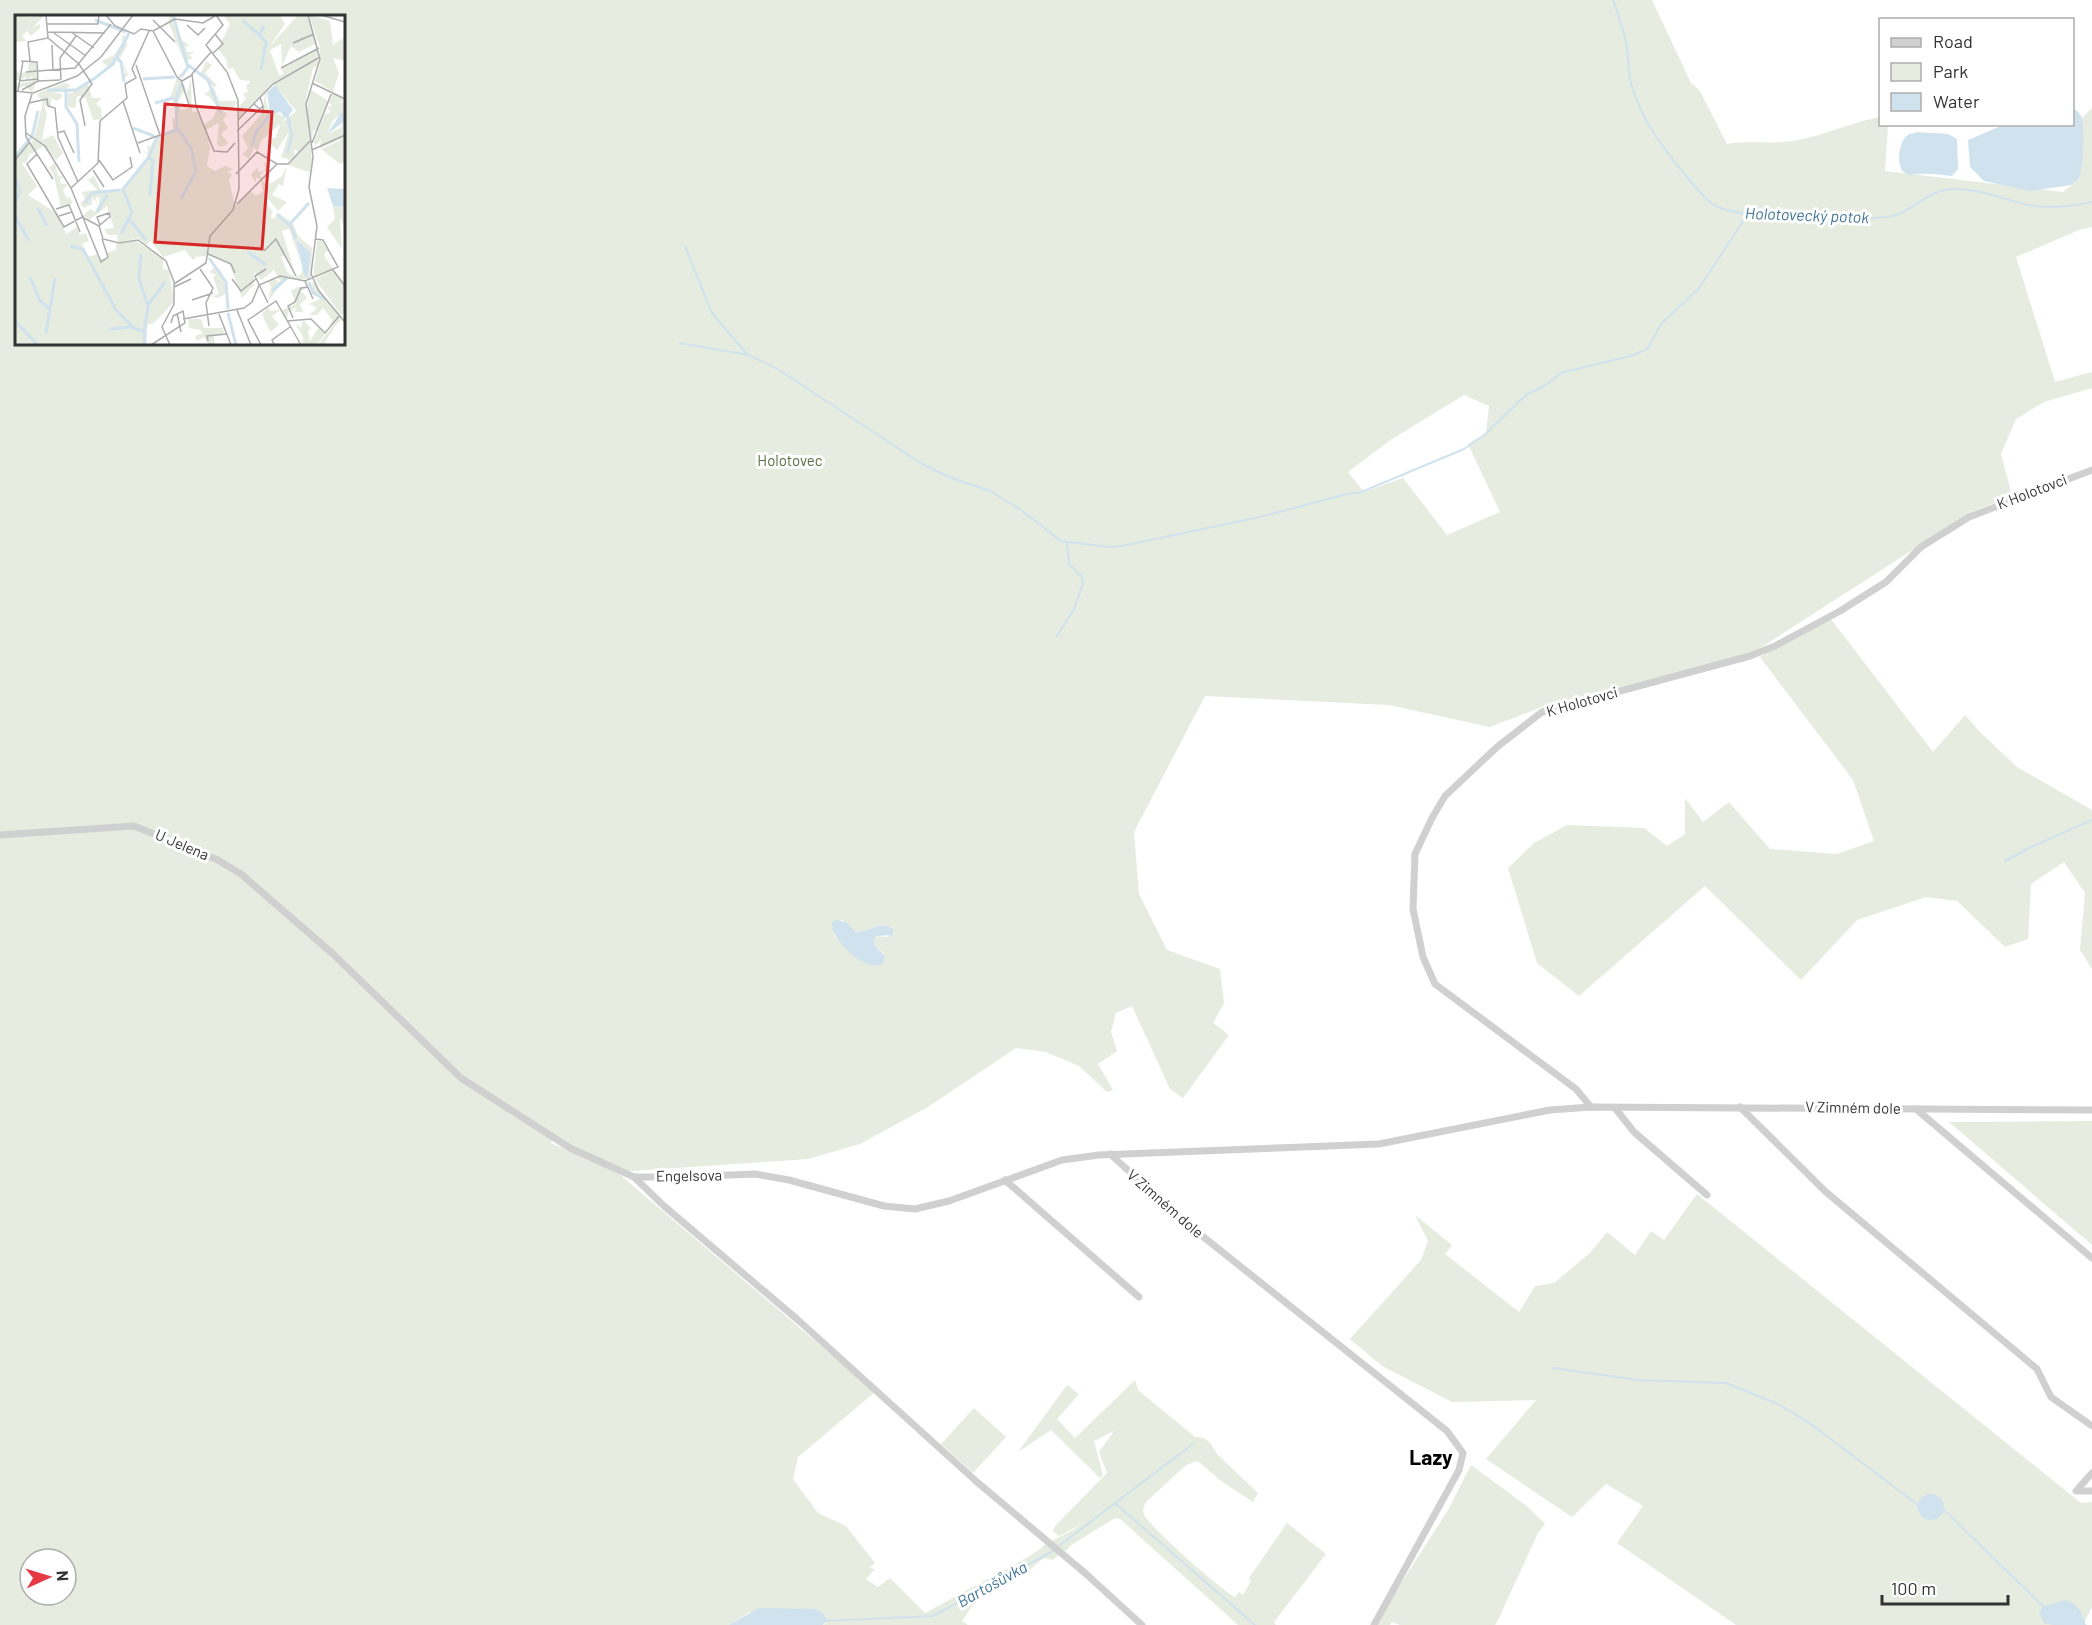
<svg xmlns="http://www.w3.org/2000/svg" width="2092" height="1625" viewBox="0 0 2092 1625" font-family="Barlow,sans-serif">
<style>
.green{fill:#e6ecdf;fill-rule:evenodd}
.water{fill:#cfe2ee}
.lines{fill:none;stroke-linecap:round;stroke-linejoin:round}
.stream{stroke:#cfe2ee;stroke-width:2}
.minor{stroke:#d0d0d0;stroke-width:7}
.labels{text-anchor:middle;stroke-width:6;stroke-linejoin:round;paint-order:stroke}
.park-label{font-size:15px;fill:#56703f;stroke:#fff}
.street-label{font-size:15px;fill:#333;stroke:#fff}
.water-label{font-size:16px;font-style:italic;fill:#3f7597;stroke:#fff}
.district-label{font-size:21px;font-weight:bold;fill:#000;stroke:#fff}
.inset-river{fill:none;stroke:#cfe2ee;stroke-width:3}
.inset-road{fill:none;stroke:#adadad;stroke-width:1.5}
.view{fill:#d62828;fill-opacity:0.15;stroke:#d62828;stroke-width:3}
.inset-edge{fill:none;stroke:#333;stroke-width:3}
</style>
<rect width="100%" height="100%" fill="#fff"/>
<g class="green">
<path d="M0,0H1652L1691,83L1700,91L1727,144C1751,140 1775,145 1798,140C1826,135 1852,122 1880,117V124L1888,125L1885,171L2063,192L2079,179L2082,146V118L2092,108V227L2079,230L2016,257L2055,382L2092,372V388L2044,402L2016,419L2001,454L2012,496L1973,511L1751,654L1547,705L1490,727L1389,705L1205,696L1134,832L1139,894L1167,950L1220,969L1224,1003L1213,1023L1229,1035L1183,1098L1170,1089L1132,1006L1116,1013L1111,1032L1117,1051L1098,1064L1113,1090L1107,1092L1079,1066L1046,1052L1016,1048L928,1107L860,1144L808,1159L618,1172L553,1136L551,1143L618,1173L875,1392L798,1457L793,1479L818,1513L846,1526L875,1563L869,1568L875,1569L866,1579L878,1587L890,1578L925,1613L1028,1557L1043,1547L1042,1546L1071,1531L1087,1521L1059,1536L1053,1531L1055,1526L1107,1473L1099,1452L1114,1431L1094,1441L1103,1475L1100,1478L1051,1430L1018,1452L1067,1385L1079,1394L1057,1419L1075,1438L1135,1380L1138,1390L1195,1437L1204,1438L1211,1444L1217,1454L1258,1493L1253,1502L1221,1481L1199,1462L1195,1461L1185,1466L1146,1502C1144,1506 1142,1510 1144,1515C1151,1528 1221,1590 1235,1597L1239,1592L1243,1595L1251,1581L1249,1578L1287,1523L1326,1554L1274,1622L1276,1625H1238L1120,1519L1115,1518L1070,1546L1068,1549L1052,1560L1046,1558L1041,1560L1027,1572L986,1594L975,1602L962,1621L968,1625H823L825,1624L821,1612L792,1609L750,1612L729,1625H0ZM16,16H344V344H16ZM1464,395L1489,406L1486,433L1468,444L1500,512L1447,535L1403,478L1364,492L1348,472L1392,439ZM841,920L845,922L857,933L882,925L893,928L887,937L876,936L874,939V945L884,954L860,960L834,935ZM30,1559H66V1595H30Z"/>
<polygon points="1830,618 1933,752 1965,715 1980,732 2017,767 2092,810 2092,969 2080,950 2085,893 2064,862 2031,884 2028,939 2005,947 1957,901 1926,897 1857,920 1801,980 1705,886 1579,996 1537,963 1508,868 1534,843 1567,825 1644,828 1667,846 1685,834 1685,798 1703,822 1729,802 1770,849 1837,854 1874,841 1853,780 1760,657"/>
<polygon points="2092,1121 2092,1245 1949,1122"/>
<polygon points="1697,1194 2081,1503 2092,1502 2092,1607 2083,1625 1736,1625 1617,1543 1643,1506 1606,1484 1572,1517 1486,1459 1536,1400 1452,1402 1382,1366 1350,1339 1421,1260 1428,1241 1415,1215 1452,1245 1445,1254 1519,1312 1535,1286 1554,1283 1590,1253 1607,1232 1635,1255 1651,1231 1664,1240"/>
<polygon points="974,1408 1006,1437 973,1473 941,1444"/>
<polygon points="1471,1465 1528,1507 1545,1524 1538,1533 1498,1620 1495,1625 1400,1625 1392,1622 1390,1625 1378,1625 1391,1599 1448,1510"/>
</g>
<g class="water">
<path d="M2073,108C2077,111 2081,113 2082,119C2085,134 2083,164 2079,179L2071,185L2030,191L1984,181L1970,167L1968,140L2003,125L2072,124Z"/>
<path d="M1917,132L1948,134L1957,139L1958,169L1952,176C1941,175 1930,173 1919,174C1915,174 1909,176 1905,173C1895,167 1899,140 1908,135C1909,134 1917,132 1917,132Z"/>
<path d="M835,920L846,922L857,933L882,925L893,928V935L876,936L874,939V945L885,956L882,964C864,972 830,939 832,922Z"/>
<circle cx="1931" cy="1507" r="13"/>
<path d="M2065,1600C2078,1603 2082,1613 2086,1625H2053L2044,1623L2039,1613L2043,1607Z"/>
<polygon points="759,1608 814,1609 822,1612 827,1620 823,1625 729,1625"/>
</g>
<g class="lines">
<g class="stream">
<path d="M1613,0C1618,15 1625,32 1627,48C1629,60 1628,73 1631,84C1642,122 1667,154 1693,184C1700,192 1706,201 1716,206C1745,220 1858,222 1892,216C1912,212 1929,189 1953,189C1979,188 2004,200 2029,205C2051,209 2070,207 2092,202"/>
<polyline points="685,246 712,313 747,354"/>
<polyline points="680,343 748,355 776,368 922,464 949,477 990,491 1021,510 1061,541 1109,547 1122,546 1260,517 1351,493 1359,493 1464,449 1483,436 1526,395 1546,385 1561,373 1634,355 1648,348 1661,324 1699,288 1748,214"/>
<polyline points="1057,636 1074,609 1083,584 1082,577 1069,564 1067,542"/>
<polyline points="2005,861 2031,847 2092,820"/>
<polyline points="1553,1368 1638,1380 1726,1383 1778,1404 1811,1424 1918,1505"/>
<polyline points="1116,1504 1255,1625"/>
<polyline points="1944,1510 2045,1608"/>
<polyline points="1060,1545 1193,1444"/>
<polyline points="823,1621 933,1616 1053,1551"/>
</g>
<g class="minor">
<polyline points="0,835 134,826 218,860 241,874 332,953 461,1078 570,1148 634,1177 680,1177 755,1174 789,1180 884,1206 915,1209 949,1201 1062,1160 1099,1155 1379,1144 1550,1110 1591,1107 2092,1110"/>
<polyline points="1591,1107 1576,1089 1435,984 1423,957 1413,909 1415,854 1432,818 1445,796 1497,747 1542,712 1750,656 1775,646 1840,611 1886,582 1921,547 1969,517 2092,470"/>
<polyline points="1740,1107 1826,1192 2037,1369 2051,1397 2092,1426"/>
<polyline points="1615,1108 1634,1132 1707,1195"/>
<polyline points="1916,1109 2092,1258"/>
<polyline points="1110,1154 1191,1227 1447,1431 1463,1453 1459,1470 1374,1625"/>
<polyline points="634,1177 664,1206 798,1320 977,1482 1085,1573 1142,1625"/>
<polyline points="1005,1180 1139,1297"/>
<polyline points="2092,1473 2076,1491 2092,1491"/>
</g>
</g>
<g class="labels">
<g class="park-label">
<text x="790" y="466">Holotovec</text>
</g>
<g class="street-label">
<text transform="translate(2032 492) rotate(-21)" y="5">K Holotovci</text>
<text transform="translate(1582 702) rotate(-16)" y="5">K Holotovci</text>
<text transform="translate(182 845) rotate(23)" y="5">U Jelena</text>
<text transform="translate(1853 1108) rotate(1)" y="5">V Zimném dole</text>
<text transform="translate(689 1176) rotate(-1)" y="5">Engelsova</text>
<text transform="translate(1165 1204) rotate(41)" y="5">V Zimném dole</text>
</g>
<g class="water-label">
<text transform="translate(1807 215) rotate(2)" y="6">Holotovecký potok</text>
<text transform="translate(992 1584) rotate(-29)" y="6">Bartošůvka</text>
</g>
<g class="district-label">
<text x="1431" y="1465">Lazy</text>
</g>
</g>
<g transform="translate(15 15)">
<rect width="330" height="330" fill="#fff"/>
<path d="M0,0L15,2L30,0L18,12L25,9V13L16,21L12,16L7,21L12,26L0,27ZM154,0L161,1L157,4L164,23L175,31H170L172,37H180L174,40L178,43L172,45L174,52L165,64L171,73L163,87L166,95L175,93L172,78L176,64L177,96L182,97L189,110L198,103L203,92L194,81L189,80L199,72L185,60L191,46L197,50L190,58L202,70L199,73L204,86H222L217,95H207L212,99L208,105L213,113L206,119L213,128L211,130L204,132L202,128L204,108L191,115L195,132L192,151L200,156L210,151L218,154L212,157L217,159L214,165L220,191L236,176L241,181L248,177L246,165L242,162L240,167L236,159L244,151L242,156L247,157L251,153L248,147L254,151L245,160L251,171L267,161L272,150L268,171L264,169L257,180L272,187L263,196L250,180L249,184L258,198L255,201L259,204L263,198L277,207L284,222L297,233L296,264H271L253,286L256,272L253,266L260,264L266,268L259,255L246,265L239,257V270L227,283L214,248L195,240L183,242L176,234L182,241L178,245L170,235L148,242L136,226L131,230L123,223L103,228L102,220H93L89,214L99,213L92,191L74,205L69,200L75,194L80,197L84,188V182L80,183L83,188L77,183V189L69,193L65,189L70,183L66,177L82,175L73,165L79,161L85,174L93,178L109,173L133,141L127,134L133,139L132,130L135,132L141,122L158,114L157,103L160,104L162,92L156,89L160,82L138,89L156,81L162,62L172,53L154,9ZM274,214L287,250V258L281,262L273,258L266,242L270,240L280,258L267,216ZM281,223L296,238L294,262L288,257ZM208,0H265L270,9L254,32L283,0L292,1L302,28L284,37L276,31L267,51L266,29L255,35L264,60L269,59L266,54L303,34V51L298,53L291,83L295,125L285,138L279,134L280,141L275,145L266,142L274,117L262,135L253,126L261,122L265,109L246,126L243,136L239,133L234,144L227,139L233,133L227,121L248,97L250,79L223,104L224,91L231,84L228,79L233,77L231,71L236,66L225,65L218,53L213,54L211,44L203,34L215,9ZM258,68L281,96L267,108L271,102L254,96L251,87V78ZM294,0L315,6L318,30L330,22V46L318,43L324,58L318,77L300,66L305,49V33ZM114,15L115,18L109,27L113,29L105,43L113,59L109,65L107,62L111,57L102,44L97,52L73,69L77,83H87L81,89L86,93L87,104L78,105L71,83L62,81L60,93L53,92L52,79L60,77H37L47,79V82L42,86L36,83V92L29,90L32,99L27,125L38,120L48,138L41,145L19,122L28,87L21,79L49,68L56,70L48,76L62,74L79,63L92,52L87,46L99,40L107,28V20L111,22ZM21,47L22,65L17,77L9,71L0,75L1,69L18,66L17,62L11,65L10,61L7,65H0V54L5,59L13,56L14,48ZM295,74L313,86L303,116L298,115L297,126L292,95ZM318,78L329,84L321,90L328,86L330,97L318,105L312,119L325,113L330,104V147L325,149L306,134L324,126L326,124L305,133L306,124L301,131L299,127L310,99L316,97L312,93L317,90L314,88ZM19,124L29,131L14,140L11,148H7L22,171L13,180L43,199L51,219L62,212L65,220L71,218L74,226L67,229L73,242L82,239L84,244L92,243L91,238L101,235V229L121,226L148,244V254L154,255L159,287L138,309H133L131,330H0V146ZM295,127L297,146L293,165L294,157L273,150ZM40,148L43,161L49,162L45,164L46,169H53L48,175L52,183L55,182L58,188L46,193L39,161L34,152ZM318,191L330,192V217L326,203L325,206L327,234L312,212L320,204ZM302,226H307L313,236L309,239L311,244L330,270V298L326,300L300,264L316,256L298,263ZM201,251L206,256L212,278L203,283L196,281L204,279L198,262L201,260L194,257ZM298,266L330,308L326,305L321,310L310,327L312,330H303L320,308L314,312L317,305L308,293L302,300H294L302,293L294,289L305,284L297,274ZM282,272H293L286,276L292,283L285,289L288,297H280L281,292L273,298L272,305L267,295L281,289L276,276ZM253,292L255,296L266,295L257,301L264,310L255,317L247,299ZM173,304H186L189,313H208L209,318L199,321L200,330L193,329L189,322L182,326L180,321L187,319L186,315L174,313ZM288,305L296,313L293,316L295,326L304,312L310,319L302,330H287L288,322L280,308L286,313Z" fill="#e6ecdf" fill-rule="evenodd"/>
<path d="M260,70L278,95L271,103L265,97L255,100L252,77ZM326,98L330,99L329,107L312,119ZM312,173L330,174V192L318,191ZM281,224L296,238L293,263L289,260Z" fill="#cfe2ee"/>
<path class="inset-river" d="M158,0L173,52L166,62M80,5L111,17M227,5L244,20M100,42L106,47L109,67M173,50L193,65L206,99M246,55L251,27L244,20L249,11M128,64L160,62M32,75H61L80,63L98,49L114,18M51,76V92L62,109L64,147M140,88L159,83M272,99L277,121L272,138M118,113L139,121M163,114L176,133L181,156L166,184M237,131L241,117L255,100M1,141L17,121L23,96M134,142L138,146L135,180M0,163L5,176L0,188M70,188L77,178L105,175M23,193L32,211M82,197L92,180M262,199L277,213L281,224M0,201L14,226M115,205L131,225M275,209L294,188M106,219L117,197L108,174L134,142L142,122L162,115L161,84L166,69M55,231L68,234L101,295L119,313L129,317L130,330M233,237L251,250M126,239L124,264L133,291L129,317M194,243L211,267L213,294M15,262L25,286L34,293M294,267L298,278L310,284M257,276L272,263M133,290L150,267M213,298L221,330M0,306L23,330M94,314L117,312M31,318L40,263"/>
<path class="inset-road" d="M91,0L100,11L119,19L126,14L138,16L160,4M293,0L305,44L291,89L298,142L294,172L302,211L296,259L304,276L330,307M306,0L330,7M160,4L188,8L200,1M138,5L160,27M31,9H83L84,0M172,10L183,20L190,13M138,16L162,62L167,66L177,60M32,17L90,18M56,17L79,33M39,18L71,41M33,23L64,49L77,69L65,85L70,111M278,28L299,19M37,30L38,56M196,37L177,59L181,91L199,136L212,137L220,128M197,39L208,29L200,19M6,46L22,47L23,66M15,46L13,27L33,23L31,0M121,50L145,120L123,128M266,53L304,33M11,57L60,53L96,9M46,65L45,43L61,21M166,65L174,90M4,66L23,64M297,68L330,84M7,75L23,66L45,65M0,76L18,78L62,61L86,42L118,0M3,76L8,46M17,79L10,101L11,122L38,164M108,86L125,138M14,88L32,84L33,91L40,93L43,122L63,167M239,89L248,97V91M223,105L258,69L305,42M85,106L112,83L110,69L121,63L117,54L134,16M222,116L248,91L245,82M11,118L30,131L56,173L86,247L93,242L87,224M42,118L49,116L59,138M297,128L317,77M297,135L330,120M22,139L12,149L49,212L69,201M0,145L14,128M84,145L98,165L117,152L115,142M78,155L89,172M221,159L242,137L262,149H273L295,126M56,173L83,148L85,106M222,189L262,149M41,194L54,190L57,197M44,201L57,197L65,217M69,203L84,211L88,224L104,228L123,225L151,246L159,267V289L147,312L155,330M84,211L85,210L92,204L95,202L94,198L82,202L85,210M249,236L261,224L281,261M193,239L216,249L220,258M185,254L198,273L191,288L194,311M251,254L240,261L253,288M318,255L330,271M217,264L226,276L241,264M290,266L298,284M159,269L191,248L195,221L218,195L224,174L223,85L212,57L191,30L208,10L201,0M159,272L176,264M177,285L198,278M222,295L236,330M162,298L166,317M204,299L216,330M278,303L273,291L280,287L286,273L293,272M168,304L229,293L237,287L244,270L265,261L290,266L323,252L308,225L301,224M272,306L296,304L310,318L325,300M193,326L192,321L212,319M259,329L257,325L275,312M136,330L170,308L168,296L158,301L156,308M246,330L233,305L261,286L286,330"/>
<path class="view" d="M150,89L257,97L247,234L140,227Z"/>
<rect width="330" height="330" class="inset-edge"/>
</g>
<rect x="1879" y="18" width="195" height="108" fill="#ffffff" stroke="#adadad" stroke-width="1.5"/>
<rect x="1891" y="38" width="30" height="9" fill="#d0d0d0" stroke="#adadad" stroke-width="1.5"/>
<text x="1933" y="48" font-size="18" fill="#333333">Road</text>
<rect x="1891" y="63" width="30" height="18" fill="#e6ecdf" stroke="#adadad" stroke-width="1.5"/>
<text x="1933" y="78" font-size="18" fill="#333333">Park</text>
<rect x="1891" y="93" width="30" height="18" fill="#cfe2ee" stroke="#adadad" stroke-width="1.5"/>
<text x="1933" y="108" font-size="18" fill="#333333">Water</text>
<g transform="translate(48 1577) rotate(86)"><circle r="28" fill="#ffffff" stroke="#adadad" stroke-width="1.5"/>
<path d="M0-4.5L10 22L0 15L-10 22Z" fill="#e63946"/>
<text y="-9" font-size="16" font-weight="bold" text-anchor="middle" fill="#333333">N</text>
</g>
<path d="M1882 1595v9h126v-9" fill="none" stroke="#333333" stroke-width="3"/>
<text x="1891" y="1595" font-size="18" fill="#333333" stroke="#ffffff" stroke-width="4.5" paint-order="stroke">100 m</text>
</svg>
